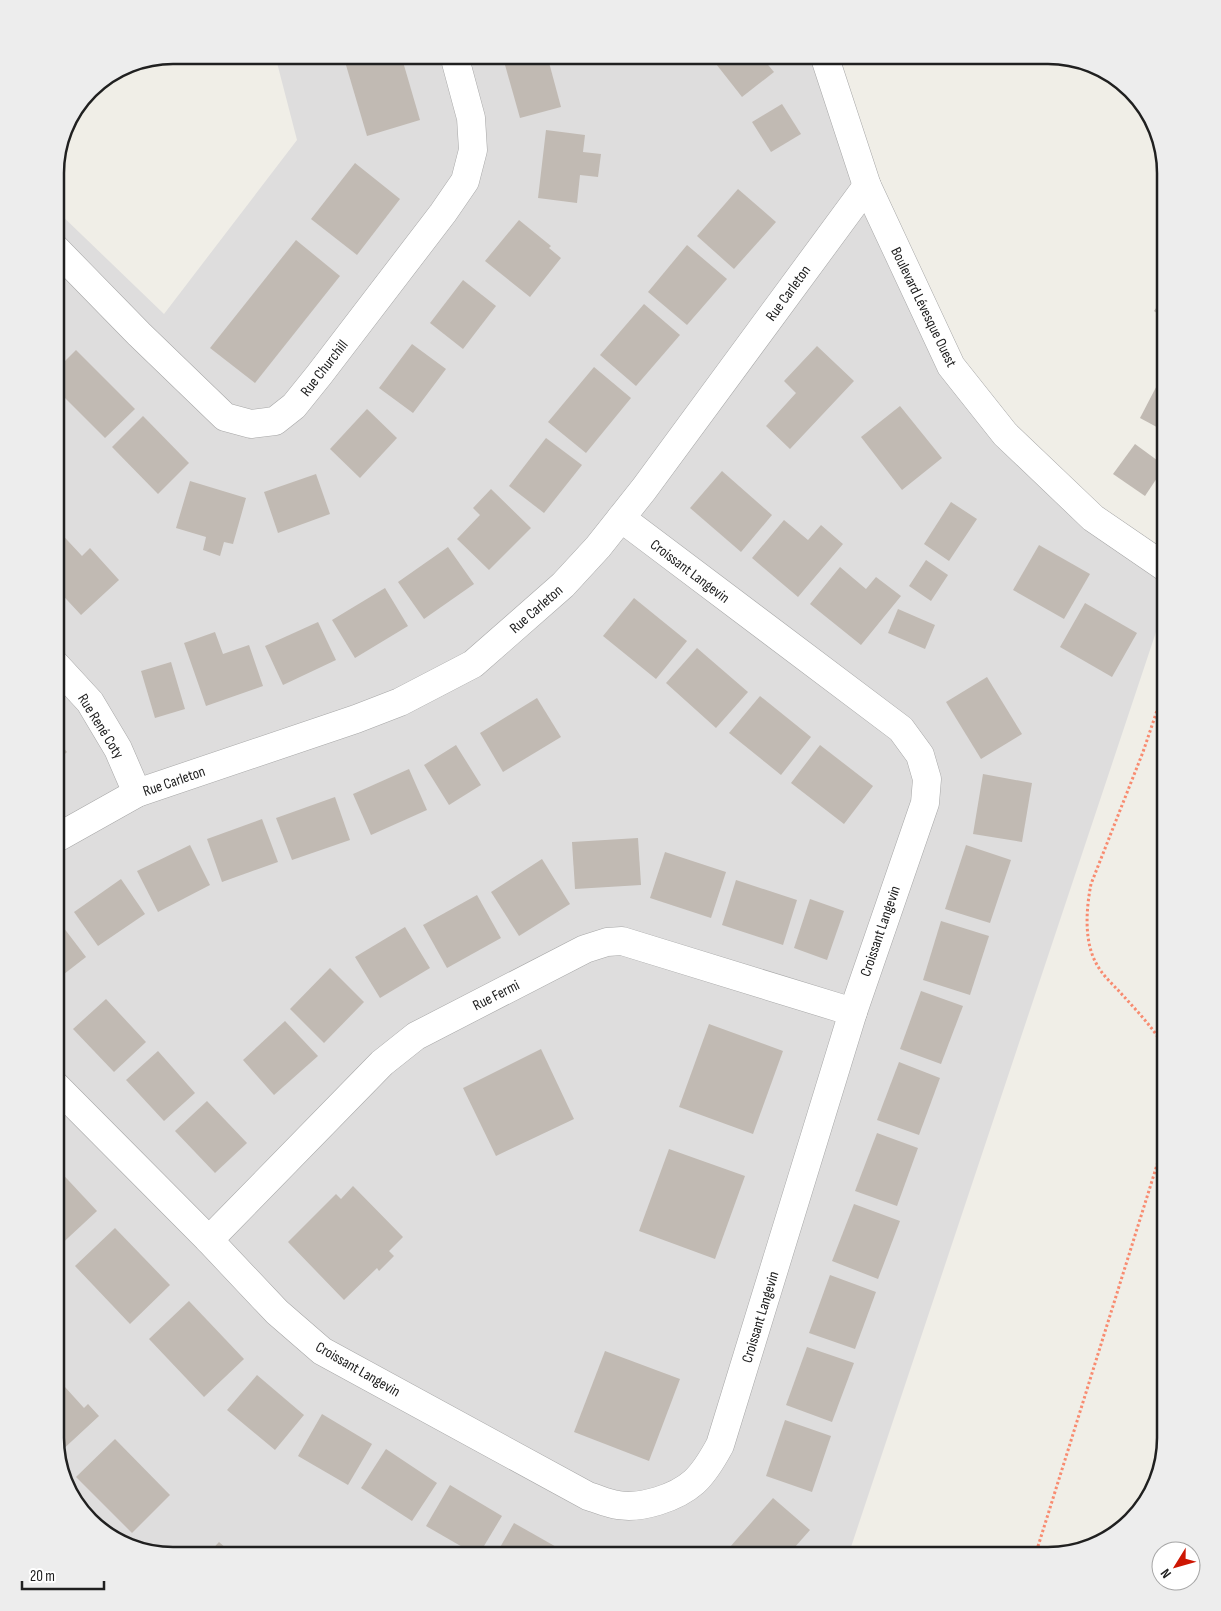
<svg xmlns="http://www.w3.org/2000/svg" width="1221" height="1611" viewBox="0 0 1221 1611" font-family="'Sofia Sans Condensed',sans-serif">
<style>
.residential{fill:#dedddd}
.building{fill:#c1bab3}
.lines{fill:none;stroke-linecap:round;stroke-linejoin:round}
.street-casing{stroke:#a7a7a7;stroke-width:29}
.path{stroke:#f88b70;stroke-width:3;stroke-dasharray:2.5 2.5;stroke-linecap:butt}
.street{stroke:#fff;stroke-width:28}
.labels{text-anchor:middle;stroke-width:5;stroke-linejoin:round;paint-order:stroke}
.street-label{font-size:15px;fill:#202020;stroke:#fff}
.rim{fill:none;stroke:#202020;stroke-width:2.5}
</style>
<rect width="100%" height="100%" fill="#f0eee7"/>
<polygon class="residential" points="275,55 829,55 951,366 1166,580 1166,602 848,1556 173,1556 114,1540 74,1501 55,1438 55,209 164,314 297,140"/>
<g class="building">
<polygon points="343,55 401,55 420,120 367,136"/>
<polygon points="539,55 547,55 561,107 520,118 505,65"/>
<polygon points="709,55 760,55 774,72 742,97"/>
<polygon points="782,104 801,134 771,152 752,122"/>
<polygon points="546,130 585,135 583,152 601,154 598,177 580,175 577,203 538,198"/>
<polygon points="355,163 400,199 357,255 311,219"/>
<polygon points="738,189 776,222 734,269 697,236"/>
<polygon points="519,220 551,246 549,248 561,258 530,297 485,261"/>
<polygon points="296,240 340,276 255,383 210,348"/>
<polygon points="687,245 727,279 687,325 648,292"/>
<polygon points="463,280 496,306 463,349 430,323"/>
<polygon points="1166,294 1166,320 1154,311"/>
<polygon points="644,304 680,335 636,386 600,355"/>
<polygon points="412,344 446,369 413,413 379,388"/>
<polygon points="817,346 854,381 790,449 766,426 796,393 784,381"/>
<polygon points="76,350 135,409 105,438 55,388 55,371"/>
<polygon points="594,367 631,398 586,453 548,422"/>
<polygon points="1166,368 1166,432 1140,418"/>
<polygon points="900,406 942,458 902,490 861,437"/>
<polygon points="367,409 397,438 360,478 330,449"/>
<polygon points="143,416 189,463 158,494 112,447"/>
<polygon points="546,438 582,465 544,513 509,486"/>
<polygon points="1135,444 1165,466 1145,496 1113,474"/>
<polygon points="722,471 772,515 741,552 690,508"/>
<polygon points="316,474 330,514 278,533 264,492"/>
<polygon points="190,481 246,498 233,544 224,542 220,556 203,550 206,537 176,528"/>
<polygon points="491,489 531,528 489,570 457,539 480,515 473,508"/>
<polygon points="951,502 977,519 949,561 924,544"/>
<polygon points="784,520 808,540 821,525 843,544 798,597 752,558"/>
<polygon points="55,527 82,556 90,548 119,580 81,615 55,587"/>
<polygon points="1039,545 1090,574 1064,619 1013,590"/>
<polygon points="448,547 474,584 424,619 398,582"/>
<polygon points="926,560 948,575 931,601 909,586"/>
<polygon points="840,567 866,589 876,577 901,596 861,645 810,604"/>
<polygon points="385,588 408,626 355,658 332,620"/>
<polygon points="634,598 687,641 656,679 603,636"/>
<polygon points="1085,603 1137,633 1112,677 1060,647"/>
<polygon points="898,609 935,625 925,649 888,633"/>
<polygon points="318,622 336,660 283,685 265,646"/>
<polygon points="215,632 223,654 249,645 263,686 206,706 184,643"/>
<polygon points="697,648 748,692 716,728 666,683"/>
<polygon points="171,662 185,709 155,718 141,671"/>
<polygon points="987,677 1022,734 981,759 946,702"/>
<polygon points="760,696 811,737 781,775 729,733"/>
<polygon points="537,698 561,737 503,772 480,733"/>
<polygon points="55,738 67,752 55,763"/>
<polygon points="456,745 481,785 449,805 424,765"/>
<polygon points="820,745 873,786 844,824 791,783"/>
<polygon points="409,769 427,810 371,835 353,794"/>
<polygon points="983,774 1032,783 1022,842 973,834"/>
<polygon points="335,797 350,840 292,860 276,818"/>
<polygon points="262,819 278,862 222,882 207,839"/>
<polygon points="638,838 641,885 575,889 572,842"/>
<polygon points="190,845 210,885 158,912 137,871"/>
<polygon points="966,845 1011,860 990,923 945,909"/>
<polygon points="665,852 726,872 711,918 650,898"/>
<polygon points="542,859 570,904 519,936 491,892"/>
<polygon points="121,879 145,914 98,946 74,912"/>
<polygon points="736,880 797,900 783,945 722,925"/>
<polygon points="477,895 501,938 447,968 423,925"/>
<polygon points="810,899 844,911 827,960 794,948"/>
<polygon points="57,919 86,957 55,981 55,921"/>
<polygon points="941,921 989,936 970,995 923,980"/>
<polygon points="405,927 430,968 380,998 355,957"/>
<polygon points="330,968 364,1002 324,1043 290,1009"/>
<polygon points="921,991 963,1006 941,1064 900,1049"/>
<polygon points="106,999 146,1042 114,1072 73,1029"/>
<polygon points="285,1021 318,1056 274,1095 243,1060"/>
<polygon points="709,1024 783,1051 753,1134 679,1107"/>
<polygon points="541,1049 574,1119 496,1156 463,1088"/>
<polygon points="158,1051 195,1093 164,1121 126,1080"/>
<polygon points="899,1062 940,1078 919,1135 877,1120"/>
<polygon points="207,1101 247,1143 215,1173 175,1131"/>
<polygon points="877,1133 918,1148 897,1206 855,1191"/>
<polygon points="669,1149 745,1176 715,1259 639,1231"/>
<polygon points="55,1166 97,1211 55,1250"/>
<polygon points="353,1186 403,1237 389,1251 394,1256 379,1271 377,1268 344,1300 288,1242 336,1194 341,1199"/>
<polygon points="854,1204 900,1221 878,1279 832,1261"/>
<polygon points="115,1228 170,1285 130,1324 75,1266"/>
<polygon points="830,1275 876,1292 855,1349 809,1333"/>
<polygon points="189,1301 244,1359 204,1397 149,1339"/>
<polygon points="807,1347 854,1363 832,1422 786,1405"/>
<polygon points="605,1351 680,1379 649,1461 574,1432"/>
<polygon points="257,1375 304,1415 275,1450 227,1410"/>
<polygon points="55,1376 84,1408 88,1404 99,1416 59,1453 55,1438"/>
<polygon points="322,1414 372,1444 348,1485 298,1456"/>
<polygon points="785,1420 831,1436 812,1492 766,1476"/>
<polygon points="115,1439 170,1495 132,1533 76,1477"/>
<polygon points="386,1449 437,1483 412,1521 361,1488"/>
<polygon points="450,1485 502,1516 478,1556 426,1526"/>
<polygon points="773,1498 810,1530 787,1556 740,1556 730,1547"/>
<polygon points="514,1523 567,1553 565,1556 495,1556"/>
<polygon points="219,1542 235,1556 206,1556"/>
</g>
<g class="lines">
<g class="street-casing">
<g id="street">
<polyline points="824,55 867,186 951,366 1005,434 1093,518 1166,568"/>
<polyline points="55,248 139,334 225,417 251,424 275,421 294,406 319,375 443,213 465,181 473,150 471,118 454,55"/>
<polyline points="55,664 90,702 118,749 137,793"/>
<polyline points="55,839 137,793 356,719 400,702 473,664 563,585 598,547 644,489 867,186"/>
<path d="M55,1085L209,1240L277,1312L322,1351L588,1496C598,1499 608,1504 618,1505C641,1509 676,1498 694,1482C705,1472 713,1458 720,1445L853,1012L925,803L927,779L920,755L901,729L621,518"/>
<polyline points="209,1240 382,1063 416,1036 585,949 607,942 622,941 853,1012"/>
</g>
</g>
<g class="path">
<path d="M1166,1050C1154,1028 1135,1009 1118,990C1110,982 1101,973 1096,963C1084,941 1086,909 1091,884L1143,752L1166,684"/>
<polyline points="1035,1556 1166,1136"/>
</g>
<use href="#street" class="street"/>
</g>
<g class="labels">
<g class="street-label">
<text transform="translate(788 293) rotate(-54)" y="5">Rue Carleton</text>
<text transform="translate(924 307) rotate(64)" y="5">Boulevard Lévesque Ouest</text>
<text transform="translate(324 368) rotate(-52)" y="5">Rue Churchill</text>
<text transform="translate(690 571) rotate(37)" y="5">Croissant Langevin</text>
<text transform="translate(536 609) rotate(-41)" y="5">Rue Carleton</text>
<text transform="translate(101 726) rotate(58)" y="5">Rue René Coty</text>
<text transform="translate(174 781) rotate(-19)" y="5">Rue Carleton</text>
<text transform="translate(880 931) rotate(-71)" y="5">Croissant Langevin</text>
<text transform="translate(496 995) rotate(-27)" y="5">Rue Fermi</text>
<text transform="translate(760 1317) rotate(-73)" y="5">Croissant Langevin</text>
<text transform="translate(358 1369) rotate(30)" y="5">Croissant Langevin</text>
</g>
</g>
<path d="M0 0H1221V1611H0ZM173 64H1048A109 109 0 0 1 1157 173V1438A109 109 0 0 1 1048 1547H173A109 109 0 0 1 64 1438V173A109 109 0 0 1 173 64Z" fill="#ededed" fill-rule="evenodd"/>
<path class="rim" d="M173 64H1048A109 109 0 0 1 1157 173V1438A109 109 0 0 1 1048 1547H173A109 109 0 0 1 64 1438V173A109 109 0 0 1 173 64Z"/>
<g transform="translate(1176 1566) rotate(233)"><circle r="24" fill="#ffffff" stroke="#a6a6a6"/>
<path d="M0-4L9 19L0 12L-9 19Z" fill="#cd1603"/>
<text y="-8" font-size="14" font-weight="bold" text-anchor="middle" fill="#202020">N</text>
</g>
<path d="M22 1581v8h82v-8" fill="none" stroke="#202020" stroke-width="2.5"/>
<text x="30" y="1581" font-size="15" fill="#202020" stroke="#ffffff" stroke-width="4" paint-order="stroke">20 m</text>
</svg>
